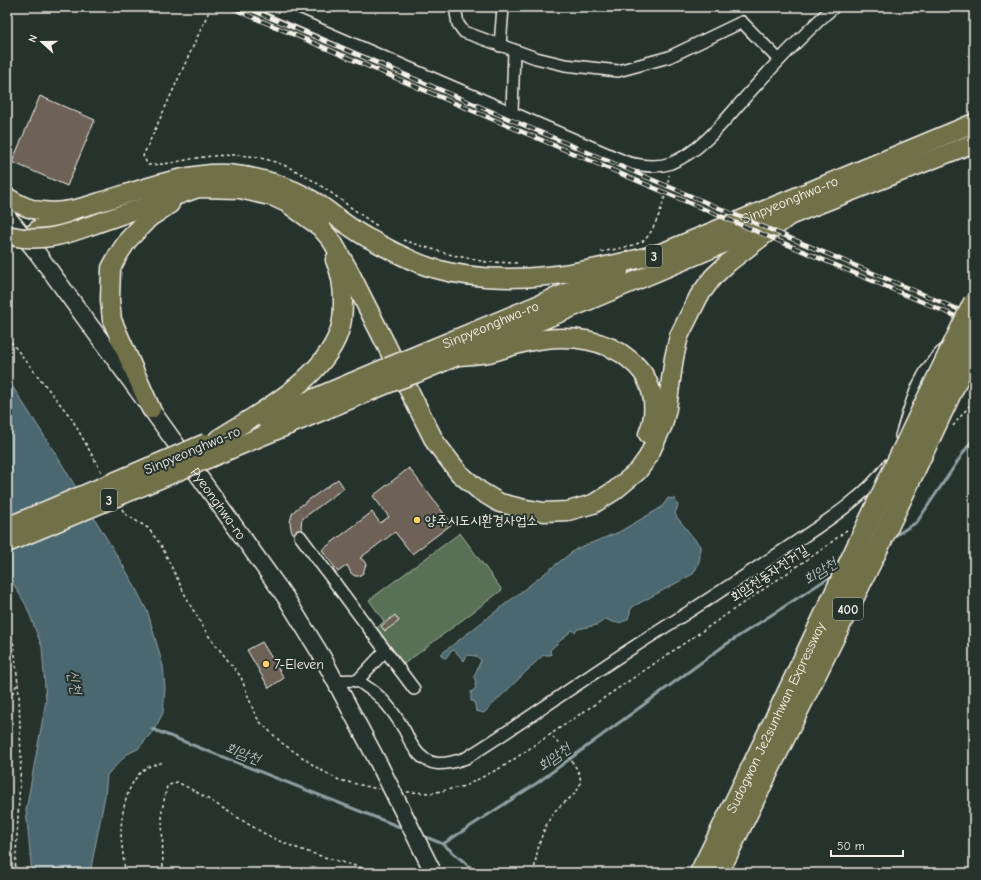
<svg xmlns="http://www.w3.org/2000/svg" width="981" height="880" viewBox="0 0 981 880" font-family="'Comic Neue','Poor Story',sans-serif">
<style>
.green{fill:#597055;stroke:#a6b09e}
.water{fill:#4b6871;stroke:#8f9fa1}
.lines{fill:none;stroke-linecap:round;stroke-linejoin:round}
.stream{stroke:#8f9fa1;stroke-width:3}
.building{fill:#6e6259;stroke:#f4f1e8}
.minor-casing{stroke:#f4f1e8;stroke-width:14}
.secondary-casing{stroke:#f4f1e8;stroke-width:19}
.trunk-casing{stroke:#f4f1e8;stroke-width:21}
.path{stroke:#f4f1e8;stroke-width:1.5;stroke-dasharray:3 3;stroke-linecap:butt}
.minor{stroke:#26332d;stroke-width:11}
.secondary{stroke:#26332d;stroke-width:16}
.trunk{stroke:#70704a;stroke-width:18}
.rail-casing{stroke:#f4f1e8;stroke-width:4.5}
.rail{stroke:#26332d;stroke-width:3;stroke-dasharray:9;stroke-linecap:butt}
.secondary-bridge-casing{stroke:#f4f1e8;stroke-width:19;stroke-linecap:butt}
.trunk-bridge-casing{stroke:#f4f1e8;stroke-width:21;stroke-linecap:butt}
.motorway-bridge-casing{stroke:#f4f1e8;stroke-width:23;stroke-linecap:butt}
.secondary-bridge{stroke:#26332d;stroke-width:16}
.trunk-bridge{stroke:#70704a;stroke-width:18}
.motorway-bridge{stroke:#70704a;stroke-width:20}
.poi-dot{fill:#ffd166;stroke:#26332d;stroke-width:1.5}
.labels{text-anchor:middle;stroke-width:4;stroke-linejoin:round;paint-order:stroke}
.shield{fill:#26332d;stroke:#b6b8b0;stroke-width:1}
.shield-label{font-size:13px;font-weight:bold;fill:#f4f1e8}
.street-label{font-size:14px;fill:#f4f1e8;stroke:#26332d}
.poi-label{font-size:14px;fill:#f4f1e8;stroke:#26332d;text-anchor:start}
.water-label{font-size:15px;font-style:italic;fill:#b0bab8;stroke:#26332d}
</style>
<rect width="100%" height="100%" fill="#26332d"/>
<filter id="ink" filterUnits="userSpaceOnUse"><feTurbulence type="fractalNoise" baseFrequency=".025" numOctaves="2"/><feDisplacementMap in="SourceGraphic" scale="8" xChannelSelector="R" yChannelSelector="G"/><feConvolveMatrix kernelMatrix="1 2 1 2 8 2 1 2 1" color-interpolation-filters="sRGB"/></filter>
<g filter="url(#ink)">
<polygon class="green" points="460,533 502,590 404,664 377,628 384,621 369,600"/>
<g class="water">
<polygon points="7,378 54,451 131,579 148,613 163,666 165,689 163,713 154,730 138,749 127,754 107,775 105,796 90,873 32,873 26,810 46,701 42,647 26,605 7,573"/>
<path d="M668,498L675,499L678,506L675,513L676,516L700,546V557L698,565L693,574L634,606L631,609L628,619C620,624 615,624 606,619L597,625L578,629L575,632L572,630L550,650L551,655H544L541,657L484,713L476,711L474,701H471V692L476,688L475,685L476,682L474,677L481,660L476,656L467,655L464,661L454,650L450,652L446,658L442,657L441,654L576,549L619,532L662,507Z"/>
</g>
<g class="lines">
<g class="stream">
<polyline points="893,537 917,522 974,437"/>
<polyline points="152,729 405,829"/>
<polyline points="421,835 443,844 537,783 725,645 836,573"/>
<polyline points="443,844 477,873"/>
</g>
</g>
<g class="building">
<polygon points="40,96 95,120 67,186 12,162"/>
<polygon points="409,468 452,524 412,554 395,532 360,558 363,560 366,564 363,573 359,576 355,576 351,573 347,565 338,572 322,550 372,512 380,523 389,517 373,496"/>
<polygon points="338,479 344,488 302,519 301,526 304,533 295,538 291,529 290,522 292,514 296,509"/>
<polygon points="395,615 399,621 385,631 381,626"/>
<polygon points="262,642 284,678 269,688 247,650"/>
</g>
<g class="lines">
<g class="minor-casing">
<g id="minor">
<path d="M268,7L626,162C641,166 657,168 671,163C704,150 727,117 750,92C777,62 804,33 834,7"/>
<polyline points="455,7 458,24 464,32 536,58 565,65 618,71 669,57 742,22 779,60"/>
<polyline points="500,46 503,7"/>
<polyline points="512,113 514,50"/>
<path d="M901,436C911,403 920,367 949,346C956,341 966,338 974,334"/>
<polyline points="300,536 414,689"/>
<path d="M335,681C341,681 351,679 357,681C361,682 366,687 370,689C385,699 396,716 405,731C408,737 410,743 414,748C428,769 445,765 466,758C526,721 583,679 643,641C692,610 740,579 788,547C821,525 866,497 888,465"/>
<polyline points="357,681 385,651"/>
</g>
</g>
<g class="secondary-casing">
<g id="secondary">
<path id="s1" d="M7,216L38,254L151,409L286,598L323,658L380,766"/>
</g>
</g>
<g class="trunk-casing">
<g id="trunk">
<polyline points="299,194 322,218"/>
<path d="M7,197C18,204 29,210 42,211C62,214 81,208 100,202C138,191 189,171 228,174C260,177 290,186 317,203C333,214 348,227 366,237C387,248 409,261 432,268C509,290 589,272 665,252"/>
<polyline points="92,225 198,188 240,189 274,197 287,203 320,227 332,241 349,271 435,442 459,473 480,491 500,503 521,508 544,512 568,511 593,504 614,491 638,471 648,457 663,425 667,408 674,358 679,336 699,296 713,277 729,262 789,216"/>
<polyline points="27,239 40,228 68,213"/>
<path id="s2" d="M654,256L974,123"/>
<path d="M458,356C468,355 479,355 489,353C501,350 514,345 527,342C558,335 593,336 621,353C631,360 640,367 646,378C655,396 656,415 648,434"/>
<path id="s3" d="M410,358L619,271"/>
<polyline points="417,373 789,216 974,143"/>
<polyline points="151,409 112,320 110,300 111,268 118,255 128,240 149,218 170,204"/>
<polyline points="265,419 388,367"/>
<path d="M218,439C258,414 323,379 339,332C343,322 343,311 343,302C343,288 341,273 335,260"/>
<polyline points="212,457 392,382"/>
</g>
</g>
<g class="path">
<path d="M211,7L143,156L148,165C169,165 190,158 212,156C227,155 245,154 260,158C306,167 341,203 379,227"/>
<polyline points="403,240 448,254 486,262 520,263"/>
<path d="M601,252C611,250 635,246 643,241C656,232 668,190 669,175"/>
<polyline points="7,337 72,419 102,473"/>
<polyline points="953,426 974,400"/>
<polyline points="122,509 125,514 148,528 161,545 189,603 208,635 241,677 254,712 259,721 282,743 319,769 339,780 378,789"/>
<polyline points="7,619 14,646 19,694 21,761 15,873"/>
<polyline points="7,704 18,682"/>
<polyline points="407,792 432,793 465,786 504,766 824,548 848,529"/>
<path d="M125,873C124,859 121,844 121,830C122,809 128,780 146,768C151,765 158,764 164,762"/>
<path d="M163,873L162,810L167,786L177,782C211,798 241,822 275,839C307,854 344,862 379,873"/>
<path d="M534,873C536,852 542,827 556,810C565,800 583,793 580,777C578,766 558,744 551,734"/>
</g>
<use href="#minor" class="minor"/>
<use href="#secondary" class="secondary"/>
<use href="#trunk" class="trunk"/>
<g class="rail-casing">
<g id="rail">
<polyline points="229,7 974,324"/>
<polyline points="245,7 974,316"/>
</g>
</g>
<use href="#rail" class="rail"/>
<g class="secondary-bridge-casing">
<polyline id="secondary-bridge" points="380,766 432,870"/>
</g>
<g class="trunk-bridge-casing">
<g id="trunk-bridge">
<path d="M7,235C39,243 63,236 92,225"/>
<polyline points="388,367 410,358"/>
<polyline points="392,382 417,373"/>
<polyline points="7,527 206,443"/>
<polyline points="7,543 212,457"/>
</g>
</g>
<g class="motorway-bridge-casing">
<g id="motorway-bridge">
<path id="s4" d="M700,873C794,684 881,492 974,302"/>
<polyline points="718,873 879,546 974,344"/>
</g>
</g>
<use href="#secondary-bridge" class="secondary-bridge"/>
<use href="#trunk-bridge" class="trunk-bridge"/>
<use href="#motorway-bridge" class="motorway-bridge"/>
</g>
</g>
<g class="poi-dot">
<circle cx="417" cy="520" r="4"/>
<circle cx="266" cy="664" r="4"/>
</g>
<g class="labels">
<g class="shield">
<rect x="646" y="245" width="16" height="22" rx="3"/>
<rect x="101" y="489" width="16" height="22" rx="3"/>
<rect x="833" y="598" width="30" height="22" rx="3"/>
</g>
<g class="shield-label">
<text x="654" y="261">3</text>
<text x="109" y="505">3</text>
<text x="848" y="614">400</text>
</g>
<g class="street-label">
<text dy="5" stroke="none"><textPath href="#s2" startOffset="147">Sinpyeonghwa-ro</textPath></text>
<text dy="5" stroke="none"><textPath href="#s3" startOffset="87">Sinpyeonghwa-ro</textPath></text>
<text transform="translate(192 450) rotate(-23)" y="5">Sinpyeonghwa-ro</text>
<text dy="5" stroke="none"><textPath href="#s1" startOffset="357">Pyeonghwa-ro</textPath></text>
<text transform="translate(769 573) rotate(-34)" y="5">회암천동자전거길</text>
<text dy="5" stroke="none"><textPath href="#s4" startOffset="173">Sudogwon Je2sunhwan Expressway</textPath></text>
</g>
<g class="poi-label">
<text x="425" y="525">양주시도시환경사업소</text>
<text x="274" y="669">7-Eleven</text>
</g>
<g class="water-label">
<text transform="translate(820 571) rotate(-33)" y="5">회암천</text>
<text transform="translate(75 682) rotate(80)" y="5">신천</text>
<text transform="translate(243 753) rotate(21)" y="5">회암천</text>
<text transform="translate(554 757) rotate(-36)" y="5">회암천</text>
</g>
</g>
<rect width="981" height="880" fill="none" stroke="#26332d" stroke-width="24"/>
<rect x="12" y="12" width="957" height="856" fill="none" stroke="#f4f1e8" stroke-width="1.5" filter="url(#ink)"/>
<g transform="translate(42 42) rotate(291)" stroke="#26332d" stroke-width="3" paint-order="stroke">
<path d="M0-3L7 15L0 10L-7 15Z" fill="#f4f1e8"/>
<text y="-6" font-size="11" font-weight="bold" text-anchor="middle" fill="#f4f1e8">N</text>
</g>
<path d="M831 850v6h72v-6" fill="none" stroke="#f4f1e8" stroke-width="2"/>
<text x="837" y="850" font-size="12" fill="#f4f1e8" stroke="#26332d" stroke-width="3" paint-order="stroke">50 m</text>
</svg>
